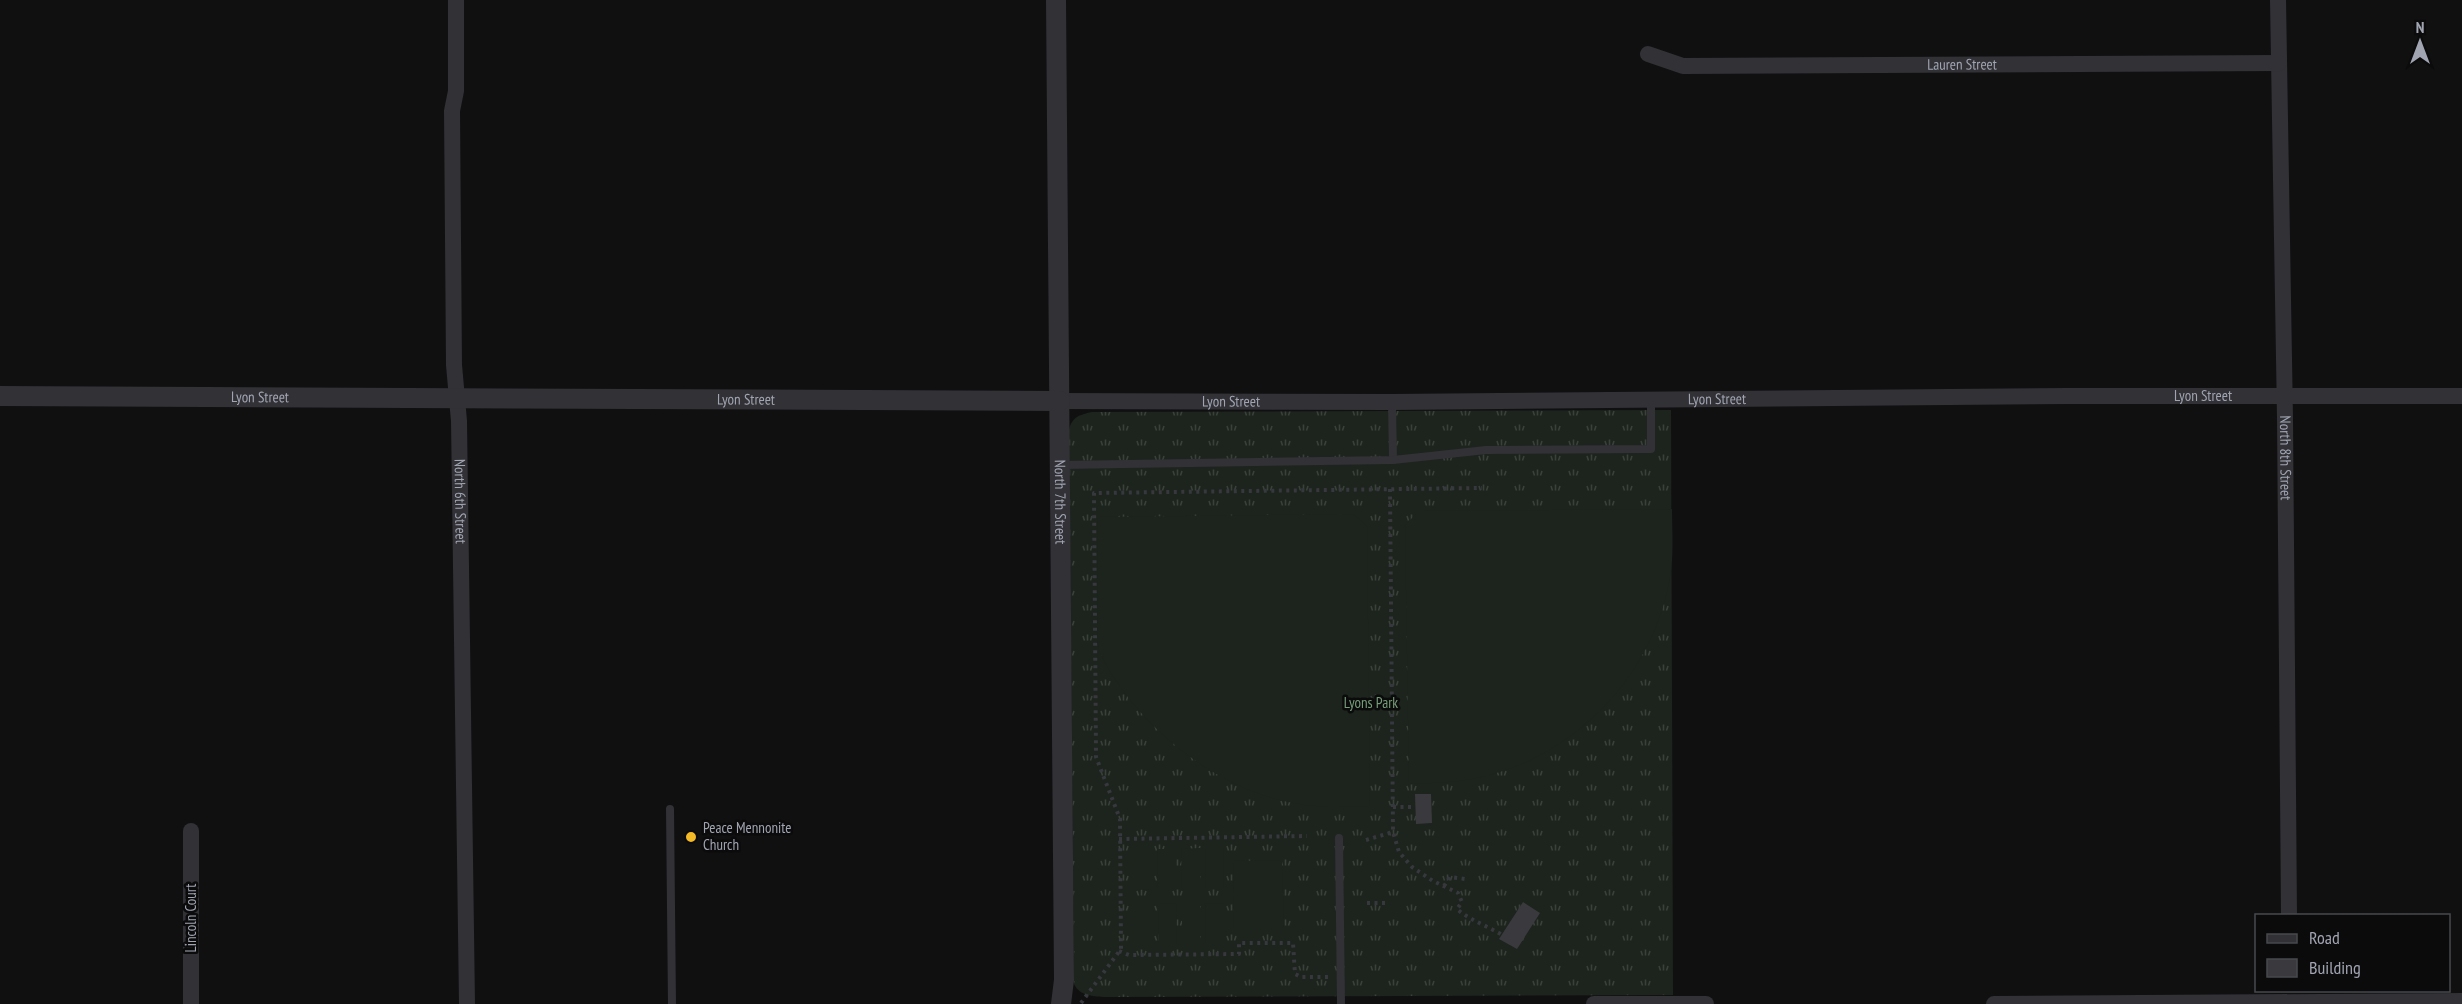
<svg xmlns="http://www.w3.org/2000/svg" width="2462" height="1004" viewBox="0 0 2462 1004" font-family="'PT Sans Narrow',sans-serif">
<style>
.grass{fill:url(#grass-tufts)}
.pitch{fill:#1c241d}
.building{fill:#3a3a3e}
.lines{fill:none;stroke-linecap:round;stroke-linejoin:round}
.path{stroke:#37383d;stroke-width:4;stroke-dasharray:3 4.5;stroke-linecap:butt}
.service{stroke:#313136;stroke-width:8}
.minor{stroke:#313136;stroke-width:16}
.tertiary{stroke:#313136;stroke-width:20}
.poi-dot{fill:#f4b926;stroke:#0b0b0c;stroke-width:2}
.labels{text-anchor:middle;stroke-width:5;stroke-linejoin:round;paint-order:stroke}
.street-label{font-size:15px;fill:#a1a5b2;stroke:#0b0b0c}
.park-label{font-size:15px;fill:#779e7b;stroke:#0b0b0c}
.poi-label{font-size:15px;fill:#a1a5b2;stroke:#0b0b0c;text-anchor:start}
</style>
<defs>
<pattern id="grass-tufts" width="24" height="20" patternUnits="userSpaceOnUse" patternTransform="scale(1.5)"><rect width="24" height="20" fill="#1c241d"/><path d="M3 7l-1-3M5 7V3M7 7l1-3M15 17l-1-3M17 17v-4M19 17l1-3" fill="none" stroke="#3a413b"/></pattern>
</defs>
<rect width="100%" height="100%" fill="#101011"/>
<path class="grass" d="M1671,410L1673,995L1104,997C1092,996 1080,996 1074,984L1069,430C1072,417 1079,415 1092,412Z"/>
<g class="pitch">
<path d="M1672,509C1672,531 1674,555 1670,577C1653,677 1573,760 1472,779C1452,783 1430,783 1409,784L1405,525L1419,511Z"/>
<path d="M1353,514L1367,526L1370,806C1344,807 1318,808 1293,803C1229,791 1170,749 1130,700C1119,685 1102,663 1098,645C1096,634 1098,620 1098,608C1098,578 1097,548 1097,517Z"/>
<polygon points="1200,848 1200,889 1182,889 1181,849"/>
<polygon points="1205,848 1223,848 1224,889 1206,889"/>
<polygon points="1134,849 1152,849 1152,889 1134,890"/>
<polygon points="1157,849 1176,849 1176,889 1158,889"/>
<polygon points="1282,860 1284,928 1234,928 1233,861"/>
<polygon points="1176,903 1177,944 1159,944 1158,904"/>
<polygon points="1224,903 1224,944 1206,944 1205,904"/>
<rect x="1135" y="904" width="18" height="40"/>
<rect x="1182" y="904" width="18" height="40"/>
</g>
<g class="building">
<polygon points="1415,794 1431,794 1432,823 1416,824"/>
<polygon points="1523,902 1540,913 1517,949 1499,939"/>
</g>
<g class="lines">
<g class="path">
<path d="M1390,489L1393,832L1399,852L1412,867L1433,881L1458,893L1462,902L1457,909C1469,920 1488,926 1502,935"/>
<polyline points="1393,807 1414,807"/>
<polyline points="1119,839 1307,836"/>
<polyline points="1366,840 1393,832"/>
<polyline points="1444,886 1450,877 1465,879"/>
<polyline points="1367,903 1386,903"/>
<polyline points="1119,951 1129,955 1239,954 1239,943 1293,943 1295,974 1301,977 1330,977"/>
<polyline points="1081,1003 1121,949 1120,819 1096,757 1094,493 1482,488"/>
</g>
<g class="service">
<polyline points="1392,402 1393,460"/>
<polyline points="1061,465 1393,460 1486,450 1651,449 1651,400"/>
<polyline points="670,809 672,1004"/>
<polyline points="1339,838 1341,1004"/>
</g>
<g class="minor">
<path id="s1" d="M456,0V91L452,111L454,365L459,421L467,1004"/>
<path id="s2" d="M2278,0L2285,418L2289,916"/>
<path id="s3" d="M1648,54L1683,66L2279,63"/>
<path id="s4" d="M1060,401L1392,402L2068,396H2462"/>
<polyline points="191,1004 191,831"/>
<polyline points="1594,1004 1706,1004"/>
<polyline points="1994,1004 2462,1001"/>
</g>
<g class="tertiary">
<path id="s5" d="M1056,0L1064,980L1061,1004"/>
<path id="s6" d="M0,396L1060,401"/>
</g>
</g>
<circle class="poi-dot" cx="691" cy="837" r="6"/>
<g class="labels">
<g class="street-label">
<text dy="5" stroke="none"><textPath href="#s3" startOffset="316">Lauren Street</textPath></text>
<text dy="5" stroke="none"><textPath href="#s4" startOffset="1143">Lyon Street</textPath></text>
<text dy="5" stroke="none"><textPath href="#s6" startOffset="260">Lyon Street</textPath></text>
<text dy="5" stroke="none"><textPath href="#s6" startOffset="746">Lyon Street</textPath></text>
<text dy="5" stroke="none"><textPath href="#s4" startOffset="657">Lyon Street</textPath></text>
<text dy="5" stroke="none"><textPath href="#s4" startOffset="171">Lyon Street</textPath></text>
<text dy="5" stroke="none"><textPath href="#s2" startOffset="458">North 8th Street</textPath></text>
<text dy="5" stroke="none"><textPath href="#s1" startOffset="502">North 6th Street</textPath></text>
<text dy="5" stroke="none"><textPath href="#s5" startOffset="502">North 7th Street</textPath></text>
<text transform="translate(191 918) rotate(-90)" y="5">Lincoln Court</text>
</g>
<g class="park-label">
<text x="1371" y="708">Lyons Park</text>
</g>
<g class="poi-label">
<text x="703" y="833">Peace Mennonite<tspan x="703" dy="17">Church</tspan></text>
</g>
</g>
<rect x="2255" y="914" width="195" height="78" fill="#0b0b0c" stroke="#47494e" stroke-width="1.5"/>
<rect x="2267" y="934" width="30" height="9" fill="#313136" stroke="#47494e" stroke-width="1.5"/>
<text x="2309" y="944" font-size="18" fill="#a1a5b2">Road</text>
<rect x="2267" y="959" width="30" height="18" fill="#3a3a3e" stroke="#47494e" stroke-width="1.5"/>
<text x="2309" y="974" font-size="18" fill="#a1a5b2">Building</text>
<g transform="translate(2420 42)" stroke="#0b0b0c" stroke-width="4.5" paint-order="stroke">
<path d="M0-4.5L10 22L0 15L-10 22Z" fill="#a1a5b2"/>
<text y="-9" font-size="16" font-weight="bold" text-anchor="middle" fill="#a1a5b2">N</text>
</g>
</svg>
